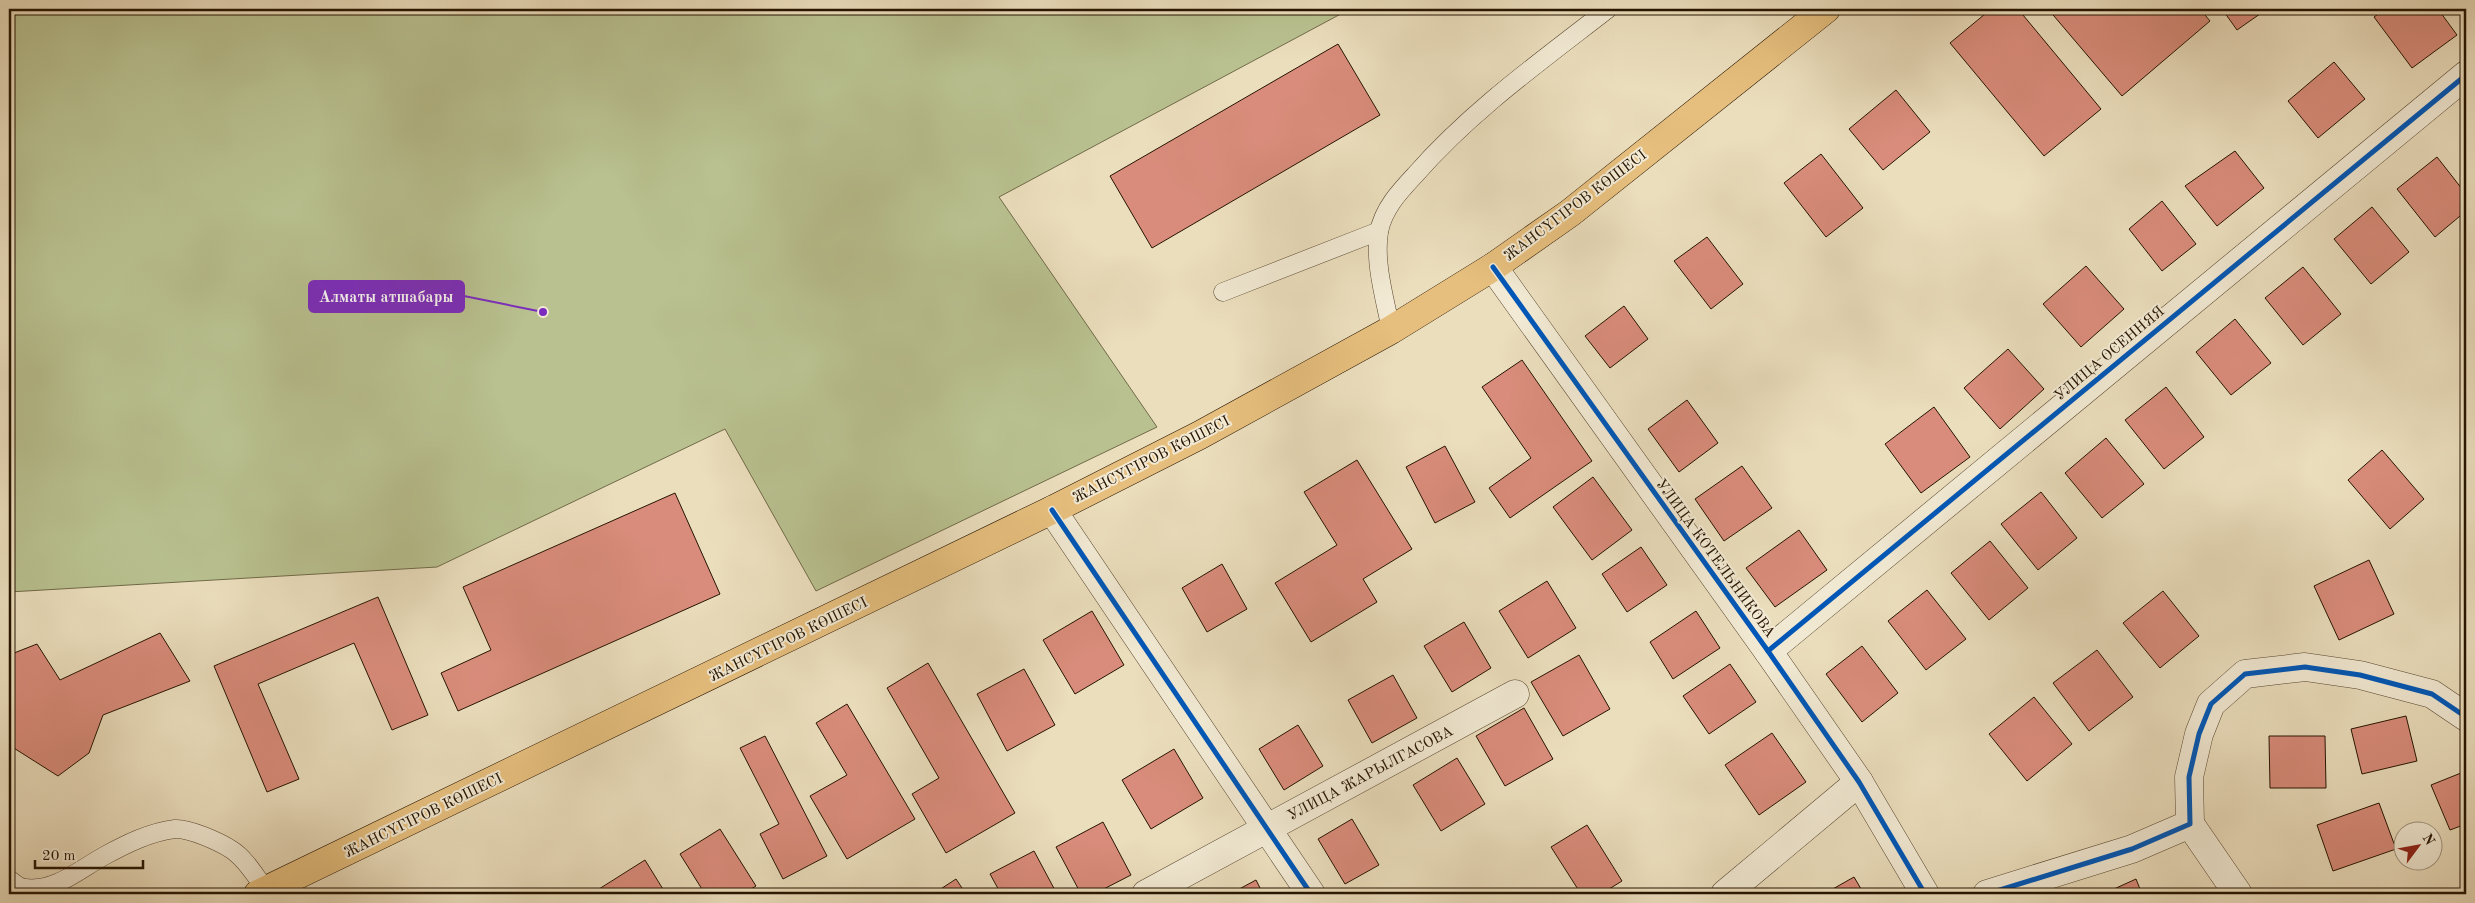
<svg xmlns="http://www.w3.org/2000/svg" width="2475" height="903" viewBox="0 0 2475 903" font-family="'Old Standard TT',serif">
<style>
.green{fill:#b9c190;stroke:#706a48}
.building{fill:#d98c7b;stroke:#261400}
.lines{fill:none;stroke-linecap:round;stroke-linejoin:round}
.lane-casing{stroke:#57462f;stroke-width:19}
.street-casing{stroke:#57462f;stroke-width:29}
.primary-casing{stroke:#261400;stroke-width:29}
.lane{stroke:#f2ead4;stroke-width:18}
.street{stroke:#f2ead4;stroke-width:28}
.primary{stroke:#e6bf7e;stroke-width:28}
.cycleway-casing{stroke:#f2ead4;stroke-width:8}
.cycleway{stroke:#0057b8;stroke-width:5}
.labels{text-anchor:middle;stroke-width:4;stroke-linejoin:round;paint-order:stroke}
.street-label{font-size:15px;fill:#261400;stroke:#f2ead4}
.leader{fill:none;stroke:#7b2cbf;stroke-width:2}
.callout-dot{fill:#7b2cbf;stroke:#f2ead4;stroke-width:2}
.callout{fill:#7b2cbf;stroke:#7b2cbf;stroke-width:2}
.callout-label{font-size:16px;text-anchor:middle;font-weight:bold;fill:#fff}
</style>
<rect width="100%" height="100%" fill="#ebdebd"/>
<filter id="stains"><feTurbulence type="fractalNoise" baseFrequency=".004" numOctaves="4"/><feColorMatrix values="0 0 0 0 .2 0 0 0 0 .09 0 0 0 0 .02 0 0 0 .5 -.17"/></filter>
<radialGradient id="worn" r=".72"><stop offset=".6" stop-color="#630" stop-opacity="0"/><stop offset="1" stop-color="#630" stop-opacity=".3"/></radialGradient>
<polygon class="green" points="9,9 1350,9 999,197 1157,427 816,591 725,429 437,567 9,592"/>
<g class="building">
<polygon points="1991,9 2018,9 2101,109 2044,156 1950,43"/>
<polygon points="2048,9 2200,9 2210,21 2122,96"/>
<polygon points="2222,9 2267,9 2237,30"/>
<polygon points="2385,9 2438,9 2457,35 2412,68 2374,17"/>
<polygon points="1338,44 1380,115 1152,248 1110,176"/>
<polygon points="2334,62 2365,99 2318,138 2288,101"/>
<polygon points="1896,90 1930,132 1883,170 1849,129"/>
<polygon points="2235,151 2264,188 2217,226 2185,186"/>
<polygon points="1821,154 1863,208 1826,237 1784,183"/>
<polygon points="2437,157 2466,194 2466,211 2435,237 2397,189"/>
<polygon points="2162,201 2196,244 2162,271 2129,229"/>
<polygon points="2372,207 2409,252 2371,284 2334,239"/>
<polygon points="1707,237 1743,284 1711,309 1674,261"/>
<polygon points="2086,266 2124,309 2081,347 2043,304"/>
<polygon points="2303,267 2341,314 2303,345 2265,298"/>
<polygon points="1624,306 1648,339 1610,368 1585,336"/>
<polygon points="2235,319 2271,363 2231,395 2196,352"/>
<polygon points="2008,349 2044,389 2000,429 1964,388"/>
<polygon points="1522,360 1592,461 1510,518 1489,488 1531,458 1482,387"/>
<polygon points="2166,387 2204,437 2164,469 2125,420"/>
<polygon points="1687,400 1718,443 1679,472 1648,429"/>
<polygon points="1934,407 1970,457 1921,493 1885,444"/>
<polygon points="2106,438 2144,484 2102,518 2065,473"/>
<polygon points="1445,446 1475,502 1435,523 1406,467"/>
<polygon points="2382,450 2424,499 2390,529 2348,480"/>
<polygon points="1357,460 1412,549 1363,579 1377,602 1311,642 1275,583 1337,545 1304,492"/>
<polygon points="1742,466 1772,508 1724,541 1695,499"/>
<polygon points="1593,477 1632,530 1592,560 1553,507"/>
<polygon points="2041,492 2077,538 2038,570 2001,524"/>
<polygon points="675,493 720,594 458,711 441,673 491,650 463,587"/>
<polygon points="1799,530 1827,570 1775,607 1746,568"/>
<polygon points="1990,541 2028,588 1989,620 1951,573"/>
<polygon points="1641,547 1667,585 1627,612 1602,574"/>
<polygon points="2369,560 2394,614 2339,640 2314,586"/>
<polygon points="1222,564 1247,609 1207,632 1182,588"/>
<polygon points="1547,581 1576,628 1528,658 1499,611"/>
<polygon points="1927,590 1966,639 1926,670 1888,621"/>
<polygon points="2163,591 2199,636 2160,668 2123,623"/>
<polygon points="378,597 428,715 392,730 354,643 258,684 299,779 267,792 214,666"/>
<polygon points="1092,611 1124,665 1075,694 1043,640"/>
<polygon points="1696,611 1720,648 1673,679 1650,642"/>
<polygon points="1464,622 1491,668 1452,692 1424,646"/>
<polygon points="160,633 190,681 103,715 89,753 58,776 9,745 9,655 37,644 60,680"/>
<polygon points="1862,646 1898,693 1862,722 1826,674"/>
<polygon points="2097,650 2133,697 2089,731 2053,683"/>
<polygon points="1579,655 1610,709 1563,736 1531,682"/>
<polygon points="928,663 1015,813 946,853 912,794 939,778 887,688"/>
<polygon points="1730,664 1756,702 1709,734 1683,696"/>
<polygon points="1024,669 1055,725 1007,751 977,694"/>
<polygon points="1393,675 1417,718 1372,743 1348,700"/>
<polygon points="2034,697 2072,744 2027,781 1989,734"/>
<polygon points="847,704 915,819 847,859 810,796 847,775 816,723"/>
<polygon points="1524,708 1553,759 1505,786 1476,736"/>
<polygon points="2406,716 2417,761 2362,774 2351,729"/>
<polygon points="1298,725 1323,766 1284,790 1259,749"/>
<polygon points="1772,733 1806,782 1759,815 1725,765"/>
<polygon points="765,736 827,856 783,879 760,834 779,824 740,748"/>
<polygon points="2269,736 2325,736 2326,788 2270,788"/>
<polygon points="1174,749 1203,798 1151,829 1122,780"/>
<polygon points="1457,758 1485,804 1441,831 1413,785"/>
<polygon points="2466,771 2466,824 2450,830 2431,785"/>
<polygon points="2379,803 2396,849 2333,871 2317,825"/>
<polygon points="1352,819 1379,865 1345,884 1318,839"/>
<polygon points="1103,822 1131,875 1094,894 1081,894 1056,847"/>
<polygon points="1587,825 1622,881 1601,894 1581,894 1551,847"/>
<polygon points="720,829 756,886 743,894 705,894 680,854"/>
<polygon points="1034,851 1057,894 1001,894 990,874"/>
<polygon points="645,860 666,894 602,894 599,889"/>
<polygon points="1854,877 1864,894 1824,894"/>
<polygon points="956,879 966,894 933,894"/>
<polygon points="2136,879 2142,894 2103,894"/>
<polygon points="1256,880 1263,894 1230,894"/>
</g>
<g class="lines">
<g class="lane-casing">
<g id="lane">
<polyline points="1223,292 1379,231"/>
<path d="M1391,330C1385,299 1374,263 1379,232C1383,209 1400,191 1415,175C1471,111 1541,61 1608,9"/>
<path d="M9,879C13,882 20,888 25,888C55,892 80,869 104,856C126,844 150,832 175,829C189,828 220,842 232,850C246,859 256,877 266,890"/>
</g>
</g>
<g class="street-casing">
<g id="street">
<polyline points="1493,267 1768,651 1859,782 1925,894"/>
<polyline points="1052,510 1311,894"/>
<polyline points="1768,651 2466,75"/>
<polyline points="2190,824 2238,894"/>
<polyline points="1146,894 1515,694"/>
<polyline points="1725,894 1859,782"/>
<polyline points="1987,894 2132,849 2190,824 2189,777 2199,734 2211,704 2245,674 2305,667 2360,675 2432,694 2466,717"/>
</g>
</g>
<g class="primary-casing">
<polyline id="primary" points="258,894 1052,510 1200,435 1391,330 1493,267 1570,213 1826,9"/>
</g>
<use href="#lane" class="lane"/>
<use href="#street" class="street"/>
<use href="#primary" class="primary"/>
<g class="cycleway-casing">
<g id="cycleway">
<polyline points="1493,267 1768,651 1859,782 1925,894"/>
<polyline points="1052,510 1311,894"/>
<polyline points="1768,651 2466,75"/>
<polyline points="1987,894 2132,849 2190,824 2189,777 2199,734 2211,704 2245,674 2305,667 2360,675 2432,694 2466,717"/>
</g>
</g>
<use href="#cycleway" class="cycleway"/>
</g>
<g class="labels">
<g class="street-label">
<text transform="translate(1575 205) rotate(-37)" y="5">ЖАНСҮГІРОВ КӨШЕСІ</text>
<text transform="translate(2109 353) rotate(-40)" y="5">УЛИЦА ОСЕННЯЯ</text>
<text transform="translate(1151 459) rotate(-27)" y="5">ЖАНСҮГІРОВ КӨШЕСІ</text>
<text transform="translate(1716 558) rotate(54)" y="5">УЛИЦА КОТЕЛЬНИКОВА</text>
<text transform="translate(788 639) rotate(-26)" y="5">ЖАНСҮГІРОВ КӨШЕСІ</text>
<text transform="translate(1370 773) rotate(-28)" y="5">УЛИЦА ЖАРЫЛГАСОВА</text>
<text transform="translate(423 815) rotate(-26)" y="5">ЖАНСҮГІРОВ КӨШЕСІ</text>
</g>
</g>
<path class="leader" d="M543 312L464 296"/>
<circle class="callout-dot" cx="543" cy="312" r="5"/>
<rect class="callout" x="309" y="281" width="155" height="31" rx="5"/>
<g class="callout-label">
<text x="386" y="302">Алматы атшабары</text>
</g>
<rect width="2475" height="903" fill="none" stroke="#ebdebd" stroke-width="30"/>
<rect x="10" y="10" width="2455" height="883" fill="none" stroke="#261400" stroke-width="2.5"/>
<rect x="15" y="15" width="2445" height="873" fill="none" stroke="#261400"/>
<g transform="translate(2418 846) rotate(58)"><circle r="24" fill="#f2ead4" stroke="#a0947f"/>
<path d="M0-4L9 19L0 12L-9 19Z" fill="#8f2418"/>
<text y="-8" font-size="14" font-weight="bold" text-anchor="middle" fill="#261400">N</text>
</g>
<path d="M35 860v8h108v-8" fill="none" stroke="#261400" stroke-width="2.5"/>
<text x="42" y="860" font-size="15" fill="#261400" stroke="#f2ead4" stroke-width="4" paint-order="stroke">20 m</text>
<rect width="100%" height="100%" filter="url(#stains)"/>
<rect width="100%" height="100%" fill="url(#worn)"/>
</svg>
